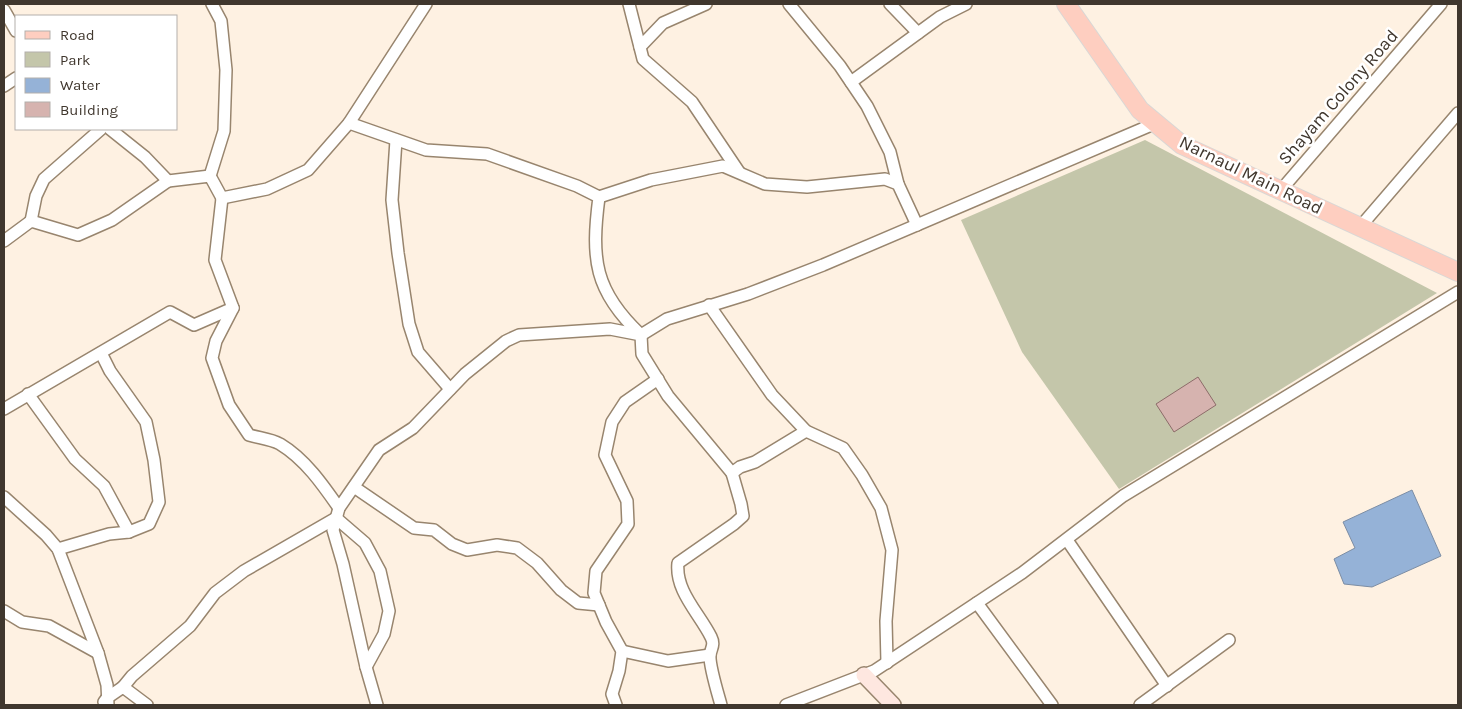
<svg xmlns="http://www.w3.org/2000/svg" width="1462" height="709" viewBox="0 0 1462 709" font-family="Karla,sans-serif">
<style>
.green{fill:#c4c6aa}
.water{fill:#95b2d7;stroke:#7c8da4}
.building{fill:#d6b3af;stroke:#8c6c69}
.lines{fill:none;stroke-linecap:round;stroke-linejoin:round}
.street-casing{stroke:#98856e;stroke-width:14}
.secondary-casing{stroke:#98856e;stroke-width:18}
.primary-casing{stroke:#d9d7d5;stroke-width:20}
.street{stroke:#fff;stroke-width:11}
.secondary{stroke:#fee7e0;stroke-width:15}
.primary{stroke:#fecec0;stroke-width:18}
.labels{text-anchor:middle;stroke-width:5;stroke-linejoin:round;paint-order:stroke}
.street-label{font-size:18px;fill:#40372e;stroke:#fff}
</style>
<rect width="100%" height="100%" fill="#fef1e2"/>
<polygon class="green" points="1145,140 1437,293 1119,489 1022,352 961,220"/>
<polygon class="water" points="1412,490 1441,556 1372,587 1344,584 1334,559 1355,548 1343,522"/>
<polygon class="building" points="1198,377 1216,405 1174,432 1156,404"/>
<g class="lines">
<g class="street-casing">
<g id="street">
<polyline points="629,4 643,59 692,102 739,172"/>
<polyline points="789,4 840,66 867,106 890,152 898,184"/>
<polyline points="890,4 918,33"/>
<polyline points="4,10 16,31"/>
<polyline points="640,47 663,23 706,4"/>
<polyline points="851,82 940,17 966,4"/>
<polyline points="4,86 16,78"/>
<path d="M349,123L426,150L487,154L577,186L599,197C591,259 594,291 641,335L667,319L748,294L823,265L1156,123"/>
<polyline points="110,129 145,157 168,181 210,176 222,198 267,189 308,170 349,123 426,4"/>
<polyline points="396,140 392,200 398,253 409,324 418,352 450,389"/>
<polyline points="210,176 224,131 226,70 221,21 212,4"/>
<polyline points="1281,190 1441,4"/>
<polyline points="599,197 651,180 723,166 765,184 807,187 885,179 898,184 917,225"/>
<polyline points="31,221 36,196 44,179 101,129"/>
<polyline points="1360,227 1458,113"/>
<polyline points="4,241 31,221 78,235 112,220 168,181"/>
<polyline points="709,305 772,395 806,431 843,448 862,475 881,508 892,550 886,621 887,663"/>
<path d="M233,308L216,341L212,358L229,405L249,435C259,438 271,439 280,444C305,459 323,485 339,508"/>
<polyline points="28,394 75,459 104,486 129,532"/>
<polyline points="4,409 170,312 194,325 233,308 215,260 222,198"/>
<polyline points="354,487 414,528 434,530 452,544 467,550 497,545 517,548 537,563 561,590 578,603 599,605"/>
<polyline points="4,497 46,535 58,549 98,653 107,685 108,705"/>
<polyline points="1067,540 1167,686"/>
<polyline points="58,549 109,534 129,532 149,524 159,502 154,460 146,422 110,371 101,353"/>
<polyline points="977,603 1052,705"/>
<polyline points="4,611 22,622 49,626 98,653"/>
<polyline points="622,651 668,661 710,655"/>
<polyline points="123,687 132,676 190,626 215,593 244,571 336,518 365,543 380,571 389,611 384,634 366,667"/>
<polyline points="104,702 107,698 123,687 147,705"/>
<polyline points="377,705 366,667 343,564 333,530 339,508 379,450 413,428 465,374 506,341 519,335 610,329 641,335 642,354 668,396 732,473 740,467 755,462 806,431"/>
<polyline points="616,705 612,694 619,671 622,651 606,622 594,593 596,571 628,524 627,501 605,455 612,422 625,402 658,379"/>
<path d="M721,705C718,694 709,665 710,655C711,648 715,645 711,637C699,613 675,591 678,563L734,524L743,516L741,504L732,473"/>
<polyline points="786,705 874,671 1022,573 1123,496 1458,292"/>
<polyline points="1140,705 1229,640"/>
</g>
</g>
<g class="secondary-casing">
<polyline id="secondary" points="864,675 893,705"/>
</g>
<g class="primary-casing">
<polyline id="primary" points="1066,4 1140,110 1182,145 1458,272"/>
</g>
<use href="#street" class="street"/>
<use href="#secondary" class="secondary"/>
<use href="#primary" class="primary"/>
</g>
<g class="labels">
<g class="street-label">
<text transform="translate(1338 97) rotate(-49)" y="6">Shayam Colony Road</text>
<text transform="translate(1251 175) rotate(26)" y="6">Narnaul Main Road</text>
</g>
</g>
<rect width="1462" height="709" fill="none" stroke="#40372e" stroke-width="10"/>
<rect x="15" y="15" width="162" height="115" fill="#ffffff" stroke="#b3afab"/>
<rect x="25" y="31" width="25" height="8" fill="#fecec0" stroke="#b3afab"/>
<text x="60" y="40" font-size="15" fill="#40372e">Road</text>
<rect x="25" y="52" width="25" height="15" fill="#c4c6aa" stroke="#b3afab"/>
<text x="60" y="65" font-size="15" fill="#40372e">Park</text>
<rect x="25" y="78" width="25" height="15" fill="#95b2d7" stroke="#b3afab"/>
<text x="60" y="90" font-size="15" fill="#40372e">Water</text>
<rect x="25" y="102" width="25" height="15" fill="#d6b3af" stroke="#b3afab"/>
<text x="60" y="115" font-size="15" fill="#40372e">Building</text>
</svg>
